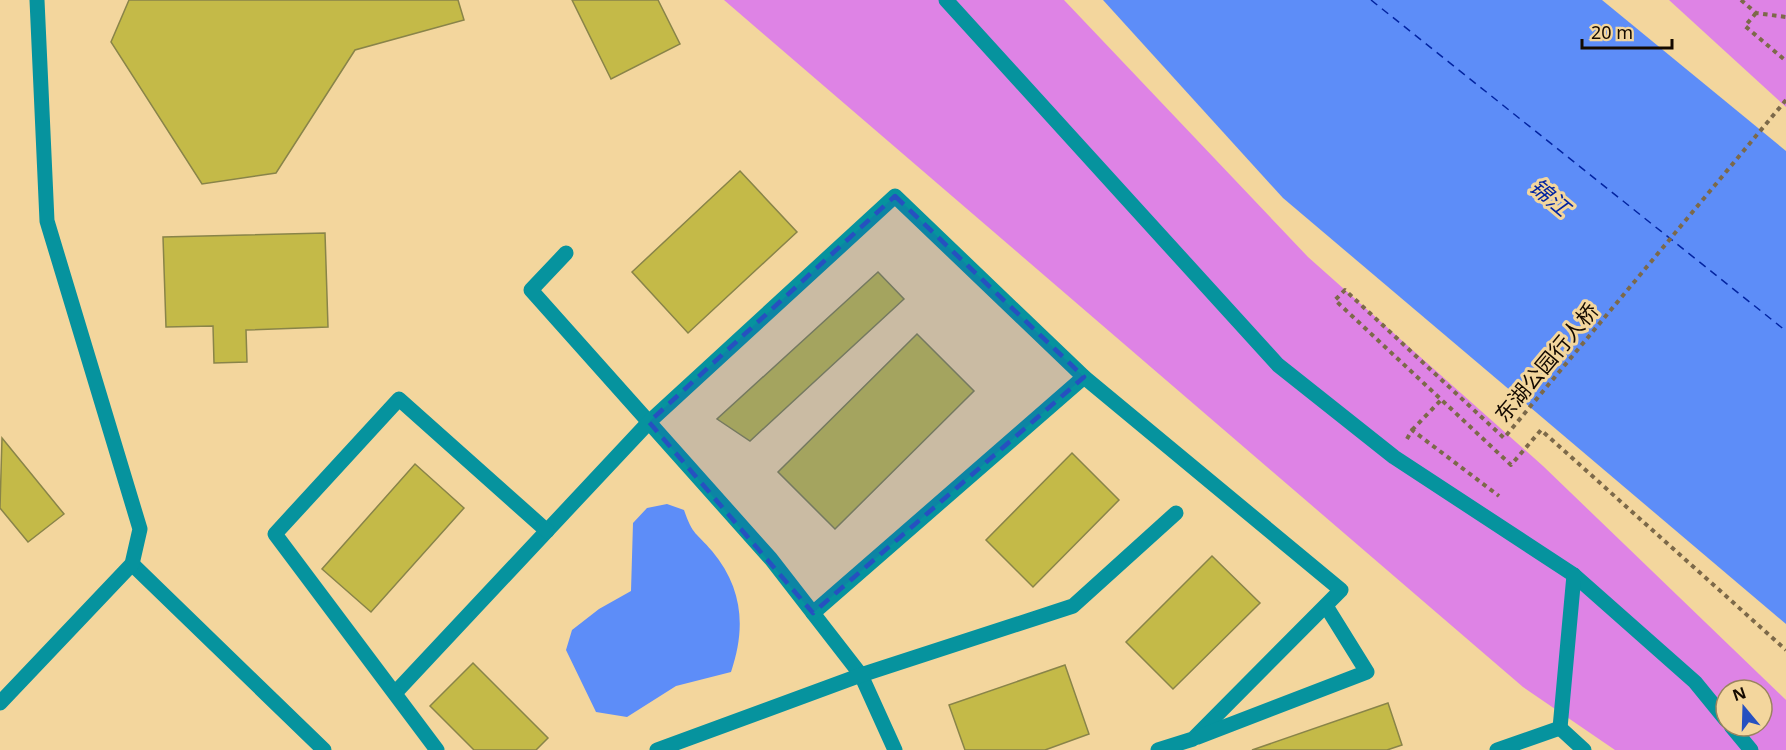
<svg xmlns="http://www.w3.org/2000/svg" width="1786" height="750" viewBox="0 0 1786 750" font-family="'Noto Sans','Noto Sans SC',sans-serif">
<style>
.green{fill:#de83e5;fill-rule:evenodd}
.water{fill:#5d8df8}
.lines{fill:none;stroke-linecap:round;stroke-linejoin:round}
.ferry{stroke:#0324a0;stroke-width:1.5;stroke-dasharray:8 6;stroke-linecap:butt}
.building{fill:#c4ba48;stroke:#898449;stroke-width:1.5}
.path{stroke:#7c6949;stroke-width:4;stroke-dasharray:4.5 4.5;stroke-linecap:butt}
.street{stroke:#06939e;stroke-width:15}
.marked{fill:#2651c0;fill-opacity:0.2;stroke:#2651c0;stroke-width:4.5;stroke-dasharray:12 8;stroke-linejoin:round}
.labels{text-anchor:middle;stroke-width:6;stroke-linejoin:round;paint-order:stroke}
.street-label{font-size:21px;fill:#140a00;stroke:#f3d69d}
.water-label{font-size:22px;font-style:italic;fill:#0324a0;stroke:#f3d69d}
</style>
<rect width="100%" height="100%" fill="#f3d69d"/>
<g class="green">
<path d="M724,0H1064L1308,257L1543,466L1786,700V750H1615L1523,687ZM1726,690H1762V726H1726Z"/>
<polygon points="1669,0 1786,0 1786,107"/>
</g>
<g class="water">
<polygon points="1103,0 1602,0 1786,151 1786,624 1283,198"/>
<path d="M667,504L684,510C693,536 696,532 712,551C743,588 746,628 731,672L676,686L627,717L596,712L566,650L572,630L599,609L631,591L633,523L647,508Z"/>
</g>
<g class="lines">
<polyline class="ferry" points="1371,0 1786,331"/>
</g>
<g class="building">
<polygon points="129,0 458,0 464,20 355,50 276,173 202,184 111,42"/>
<polygon points="572,0 658,0 680,44 611,79"/>
<polygon points="740,171 797,232 688,333 632,272"/>
<polygon points="325,233 328,327 246,330 247,362 214,363 213,326 166,327 163,237"/>
<polygon points="878,272 904,299 750,441 717,419"/>
<polygon points="917,334 974,391 835,529 778,472"/>
<polygon points="2,438 64,514 28,542 0,508"/>
<polygon points="1072,453 1119,500 1033,587 986,540"/>
<polygon points="415,464 464,508 371,612 322,569"/>
<polygon points="1212,556 1260,603 1173,689 1126,642"/>
<polygon points="473,663 548,738 536,750 474,750 430,706"/>
<polygon points="1065,665 1089,734 1045,750 965,750 949,705"/>
<polygon points="1388,703 1402,745 1387,750 1252,750"/>
</g>
<g class="lines">
<g class="path">
<polyline points="1741,0 1756,13 1786,17"/>
<polyline points="1756,13 1745,26 1786,61"/>
<polyline points="1786,100 1504,438 1345,290 1335,300 1511,465 1541,430 1786,650"/>
<polyline points="1412,430 1442,399"/>
<polyline points="1407,439 1412,430 1499,496"/>
</g>
<g class="street">
<polyline points="946,0 1278,365 1394,457 1574,575 1695,682 1726,720"/>
<polyline points="566,253 531,290 771,559 861,675 895,750"/>
<polyline points="132,564 324,750"/>
<polyline points="813,613 1084,377"/>
<polyline points="395,693 649,422 895,196 1084,377 1341,590 1193,739 1158,750"/>
<polyline points="0,703 132,564 140,529 47,221 37,0"/>
<polyline points="1731,726 1751,750"/>
<polyline points="1560,728 1574,575"/>
<polyline points="1198,737 1367,672 1326,606"/>
<polyline points="437,750 275,534 399,399 547,531"/>
<polyline points="657,750 861,675 1073,606 1176,513"/>
<polyline points="1497,750 1560,728 1584,750"/>
</g>
</g>
<path class="marked" d="M895,196L1084,377L813,613L649,422Z"/>
<g class="labels">
<g class="street-label">
<text transform="translate(1547 363) rotate(-50)" y="7">东湖公园行人桥</text>
</g>
<g class="water-label">
<text transform="translate(1550 197) rotate(40)" y="8">锦江</text>
</g>
</g>
<g transform="translate(1744 708) rotate(341)"><circle r="28" fill="#f3d69d" stroke="#9a845e" stroke-width="1.5"/>
<path d="M0-4.5L10 22L0 15L-10 22Z" fill="#2651c0"/>
<text y="-9" font-size="16" font-weight="bold" text-anchor="middle" fill="#140a00">N</text>
</g>
<path d="M1582 39v9h90v-9" fill="none" stroke="#140a00" stroke-width="3"/>
<text x="1591" y="39" font-size="18" fill="#140a00" stroke="#f3d69d" stroke-width="4.5" paint-order="stroke">20 m</text>
</svg>
